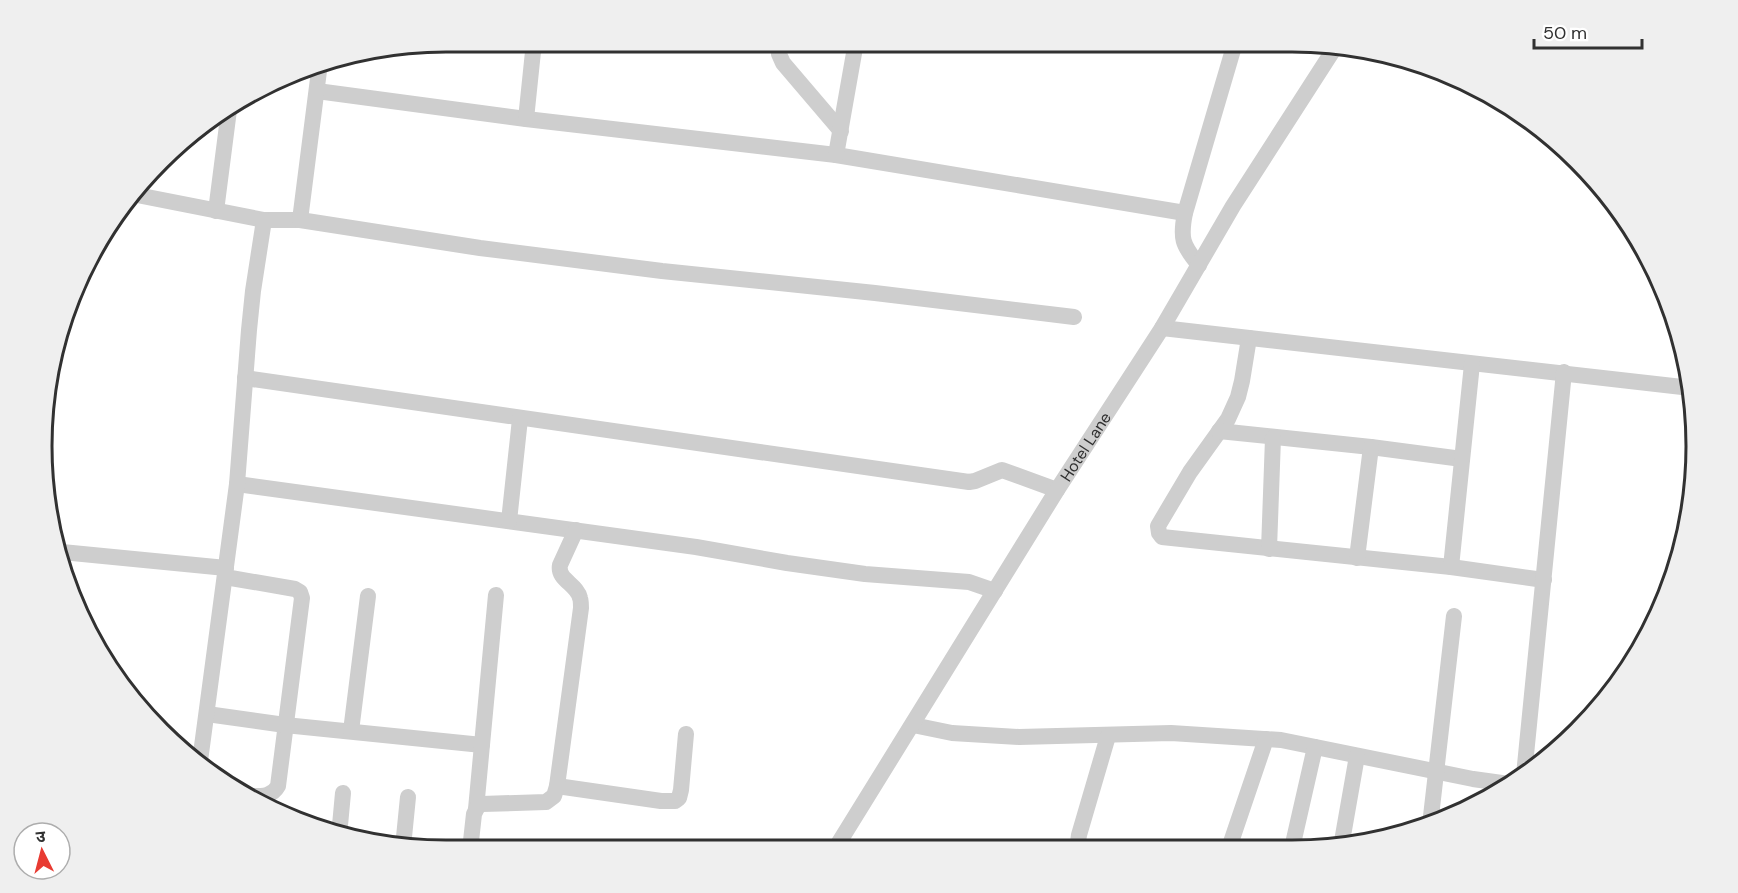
<svg xmlns="http://www.w3.org/2000/svg" width="1738" height="893" viewBox="0 0 1738 893" font-family="'DM Sans','Noto Sans Devanagari',sans-serif">
<style>
.lines{fill:none;stroke-linecap:round;stroke-linejoin:round}
.minor{stroke:#cecece;stroke-width:16}
.labels{text-anchor:middle;stroke-width:6;stroke-linejoin:round;paint-order:stroke}
.street-label{font-size:16px;fill:#313131;stroke:#fff}
.rim{fill:none;stroke:#313131;stroke-width:3}
</style>
<rect width="100%" height="100%" fill="#fff"/>
<g class="lines">
<g class="minor">
<polyline points="778,42 779,54 783,63 841,131"/>
<polyline points="317,91 526,119 836,155 1185,213"/>
<polyline points="526,119 534,42"/>
<polyline points="836,155 856,42"/>
<polyline points="132,194 264,220 300,220 480,248 662,271 875,293 1074,317"/>
<polyline points="216,211 229,110"/>
<polyline points="300,220 320,63"/>
<path d="M1199,265C1182,245 1180,238 1185,213L1235,43"/>
<polyline points="1162,328 1691,388"/>
<polyline points="1249,338 1242,381 1238,397 1228,419 1190,472 1158,526 1159,533 1162,537 1451,567 1544,580"/>
<polyline points="245,378 969,482 975,481 1002,470 1057,490"/>
<polyline points="1219,431 1371,447 1462,459"/>
<polyline points="237,484 696,547 787,563 865,574 969,582 995,591"/>
<polyline points="509,521 520,419"/>
<polyline points="1269,549 1273,438"/>
<polyline points="62,552 226,568"/>
<polyline points="1357,558 1371,447"/>
<polyline points="1451,567 1472,364"/>
<path d="M225,577L295,589L300,592L302,598L278,786C272,797 261,796 250,796"/>
<polyline points="207,714 285,725 482,745"/>
<polyline points="913,725 952,733 1019,737 1171,733 1281,740 1473,779 1509,784"/>
<polyline points="351,731 368,596"/>
<polyline points="200,761 237,484 249,330 253,291 264,220"/>
<polyline points="1524,775 1564,372"/>
<polyline points="557,786 661,801 675,801 679,798 681,790 686,734"/>
<polyline points="476,809 496,595"/>
<polyline points="1430,825 1454,616"/>
<polyline points="339,836 343,793"/>
<polyline points="403,847 408,797"/>
<polyline points="1341,847 1357,756"/>
<polyline points="1083,848 1078,842 1079,835 1108,736"/>
<polyline points="1229,848 1266,739"/>
<polyline points="1292,848 1315,747"/>
<path id="s1" d="M835,849L1057,490L1162,328L1233,206L1336,46"/>
<path d="M470,850L474,814L478,806L482,804L546,802L554,796L557,786L581,608C581,607 581,599 580,598C577,584 557,580 560,565L576,530"/>
</g>
</g>
<g class="labels">
<g class="street-label">
<text dy="6" stroke="none"><textPath href="#s1" startOffset="474">Hotel Lane</textPath></text>
</g>
</g>
<path d="M0 0H1738V893H0ZM446 52H1292A394 394 0 0 1 1686 446V446A394 394 0 0 1 1292 840H446A394 394 0 0 1 52 446V446A394 394 0 0 1 446 52Z" fill="#efefef" fill-rule="evenodd"/>
<path class="rim" d="M446 52H1292A394 394 0 0 1 1686 446V446A394 394 0 0 1 1292 840H446A394 394 0 0 1 52 446V446A394 394 0 0 1 446 52Z"/>
<g transform="translate(42 851) rotate(354)"><circle r="28" fill="#ffffff" stroke="#adadad" stroke-width="1.5"/>
<path d="M0-4.5L10 22L0 15L-10 22Z" fill="#e83b32"/>
<text y="-9" font-size="16" font-weight="bold" text-anchor="middle" fill="#313131">उ</text>
</g>
<path d="M1534 39v9h108v-9" fill="none" stroke="#313131" stroke-width="3"/>
<text x="1543" y="39" font-size="18" fill="#313131" stroke="#ffffff" stroke-width="4.5" paint-order="stroke">50 m</text>
</svg>
